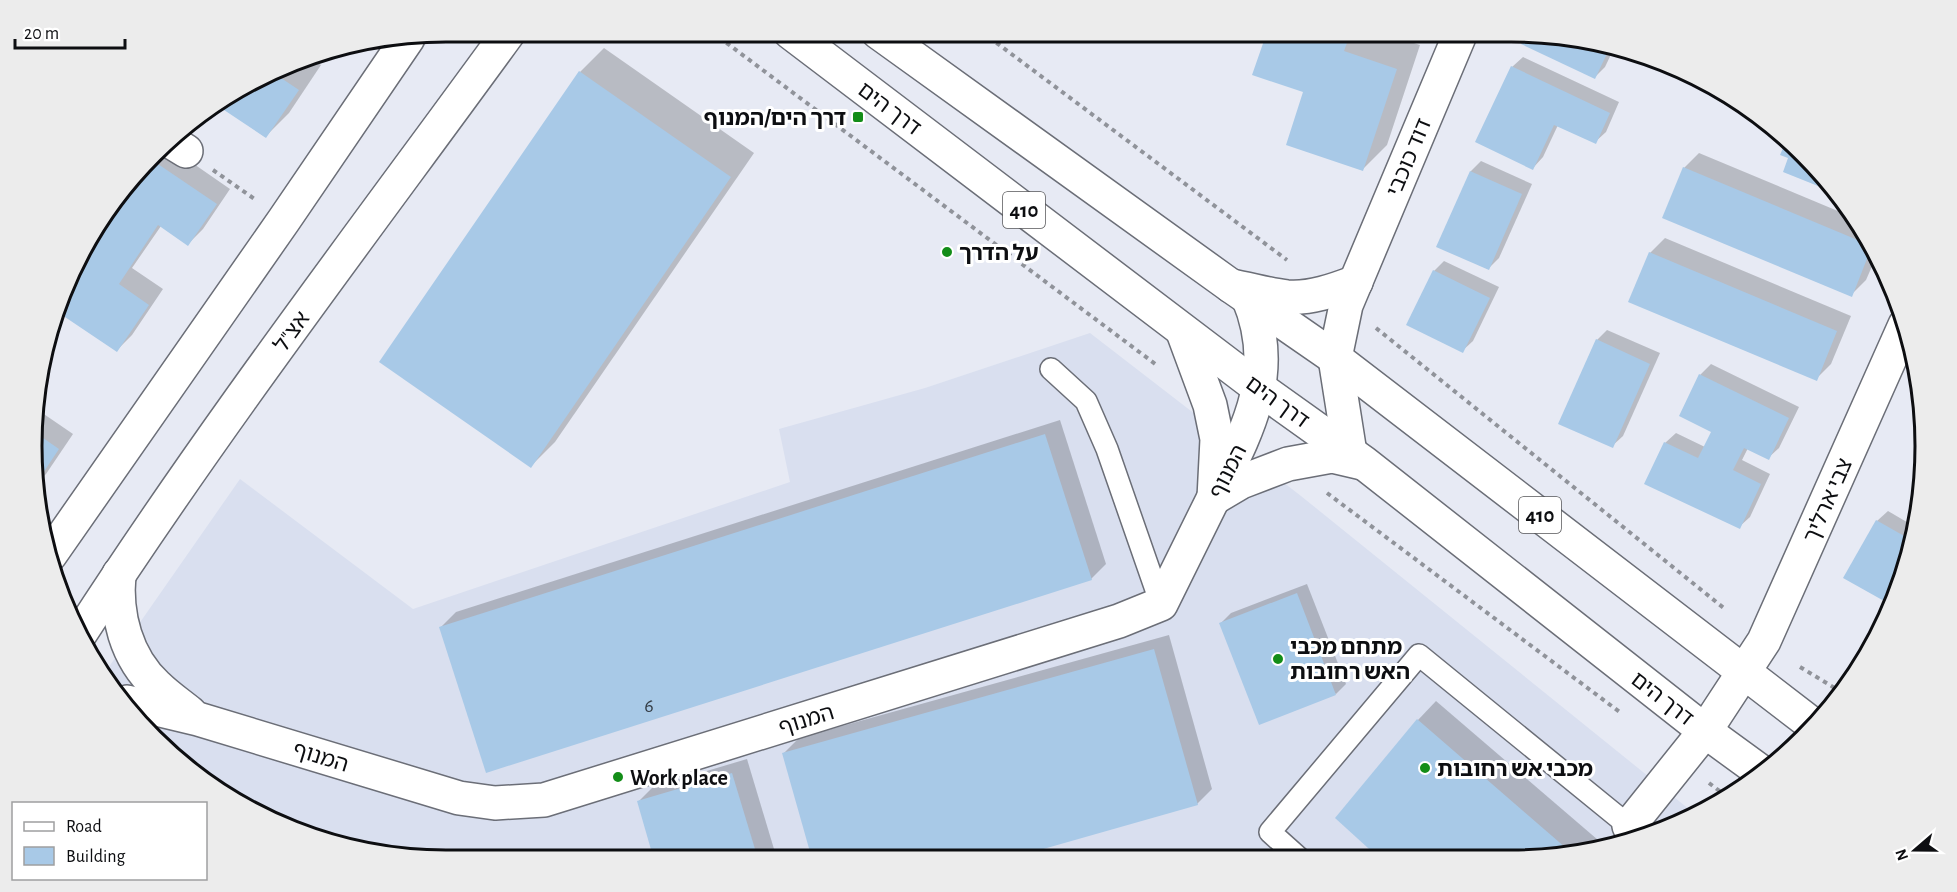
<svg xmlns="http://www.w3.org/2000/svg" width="1957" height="892" viewBox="0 0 1957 892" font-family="'Alegreya Sans','Noto Sans Hebrew',sans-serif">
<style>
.built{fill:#d9dfef}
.shadow{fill:#0003}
.building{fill:#a8c9e7}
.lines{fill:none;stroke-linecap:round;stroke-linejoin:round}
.service-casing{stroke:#6b6e77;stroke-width:24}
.minor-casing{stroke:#6b6e77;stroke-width:36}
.secondary-casing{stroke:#6b6e77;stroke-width:36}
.primary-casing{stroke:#6b6e77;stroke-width:36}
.path{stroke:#90939a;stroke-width:4;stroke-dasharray:4.5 4.5;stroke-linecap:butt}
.service{stroke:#fff;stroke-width:21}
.minor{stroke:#fff;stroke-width:33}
.secondary{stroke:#fff;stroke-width:33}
.primary{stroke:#fff;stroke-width:33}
.poi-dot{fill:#138d18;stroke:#fff;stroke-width:2}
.labels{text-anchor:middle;stroke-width:6;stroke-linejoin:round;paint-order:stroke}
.number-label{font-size:20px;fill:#343d46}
.shield{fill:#fff;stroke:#565658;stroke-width:1.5}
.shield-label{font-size:21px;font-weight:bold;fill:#0d0e11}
.street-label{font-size:22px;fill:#0d0e11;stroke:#fff}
.poi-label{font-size:22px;font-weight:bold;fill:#0d0e11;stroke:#fff;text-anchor:start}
.rim{fill:none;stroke:#0d0e11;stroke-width:3}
</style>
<rect width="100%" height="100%" fill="#e7eaf4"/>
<polygon class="built" points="1090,333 1301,496 1695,814 1670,829 1565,857 446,860 365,852 288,829 172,757 104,674 240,479 413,609 790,482 779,429 925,388"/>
<g class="shadow">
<polygon points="1268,32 1380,32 1420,45 1387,145 1363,169 1305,91 1254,74"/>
<polygon points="1528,33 1592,39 1615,46 1605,67 1595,77 1523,43"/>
<polygon points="604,48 754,153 555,442 531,466 580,72"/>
<polygon points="308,56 321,65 289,113 265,137 216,103 239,87"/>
<polygon points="1523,57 1619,102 1606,132 1595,142 1558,125 1543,157 1533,168 1512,67"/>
<polygon points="165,144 230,189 203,229 188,244 161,226 132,268 163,289 132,335 117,350 60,311 87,239 90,235 99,241 123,204 118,201"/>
<polygon points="1699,153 1857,219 1877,255 1866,280 1851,295 1684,168"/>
<polygon points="1481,161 1532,184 1499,258 1488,269 1438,246 1471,171"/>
<polygon points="1665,238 1851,316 1831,364 1816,379 1650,253"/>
<polygon points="1444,261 1499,287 1473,341 1462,351 1434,271"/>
<polygon points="1607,330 1660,353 1623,436 1612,446 1597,340"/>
<polygon points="1711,364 1799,407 1779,448 1768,458 1748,448 1742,460 1770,474 1750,517 1739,527 1665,443 1676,433 1705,447 1713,432 1681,416 1700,375"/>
<polygon points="35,408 73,434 46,474 35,485 32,446"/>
<polygon points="1060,420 1106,564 1091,579 441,627 456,612"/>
<polygon points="1888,511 1917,528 1894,605 1845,578 1877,521"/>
<polygon points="1307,584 1346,684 1336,694 1221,623 1231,613"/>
<polygon points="1169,635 1212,789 1197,804 1002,859 814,859 784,753 799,738"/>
<polygon points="1436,701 1605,846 1565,857 1381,857 1418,720"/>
<polygon points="747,759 777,859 656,860 638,802 653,787"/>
</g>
<g class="building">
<polygon points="1267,32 1351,32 1344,51 1397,69 1363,171 1286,145 1303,92 1252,75"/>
<polygon points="1526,33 1592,39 1611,45 1595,79 1521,44"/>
<polygon points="1511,66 1610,113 1596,144 1554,125 1533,170 1475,142"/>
<polygon points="579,71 731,177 531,468 379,362"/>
<polygon points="272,72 299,90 266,138 215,104 239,87"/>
<polygon points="1787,139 1804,153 1838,194 1783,172 1788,158 1780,155"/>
<polygon points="152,160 217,204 188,246 158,225 119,284 149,305 117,352 59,313 81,254 86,257 121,205 117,202"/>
<polygon points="1683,167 1872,246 1852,297 1662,218"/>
<polygon points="1470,171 1522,194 1489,270 1436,247"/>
<polygon points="1649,252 1837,331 1817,381 1628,302"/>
<polygon points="1433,270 1490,298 1463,353 1406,325"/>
<polygon points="1596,339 1650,364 1613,448 1558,424"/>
<polygon points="1699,374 1789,418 1769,460 1744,448 1733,470 1761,484 1740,529 1644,484 1664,442 1698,458 1711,432 1679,416"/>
<polygon points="33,431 59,449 35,485 32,446"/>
<polygon points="1045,434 1092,580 486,773 439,627"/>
<polygon points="1876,520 1913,541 1893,606 1843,578"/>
<polygon points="1297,593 1336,695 1259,725 1219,623"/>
<polygon points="1154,649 1198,805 1008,859 812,859 782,753"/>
<polygon points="1417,719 1574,855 1565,857 1379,858 1335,818"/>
<polygon points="732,773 758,859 654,860 637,801"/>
</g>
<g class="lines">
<g class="service-casing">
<g id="service">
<polyline points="1051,369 1086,401 1107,449 1161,604"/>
<polyline points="1299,858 1270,832 1419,655 1629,826"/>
</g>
</g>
<g class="minor-casing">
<g id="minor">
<polyline points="168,140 186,151"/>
<path d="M1231,286C1249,289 1269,295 1287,297C1310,299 1335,290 1356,282"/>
<polyline points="1350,453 1335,358 1346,305 1461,32"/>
<path d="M119,574C115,614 126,658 157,686C167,696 179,704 190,713"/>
<path d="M127,702L198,719L459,798L495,803L544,800L1119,621L1161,604C1178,570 1195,535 1212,501C1246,433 1281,374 1248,297"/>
<polyline points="1629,826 1705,731 1764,641 1905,325"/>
</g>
</g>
<g class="secondary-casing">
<g id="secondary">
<polyline points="50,555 284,220 408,38"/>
<path d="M80,634C214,427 364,231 509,32"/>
</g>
</g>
<g class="primary-casing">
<g id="primary">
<polyline points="790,32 1259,388 1364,463 1705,731 1764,774"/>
<polyline points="878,32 1231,286 1335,358 1813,725"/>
<polyline points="1183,332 1210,405 1217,439 1214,498"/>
<polyline points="1214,498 1241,482 1288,464 1332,456 1362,463"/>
</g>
</g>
<g class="path">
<polyline points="712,32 1158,366"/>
<polyline points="982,32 1287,260"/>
<polyline points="213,170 256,200"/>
<polyline points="1376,328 1725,609"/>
<polyline points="1327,493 1621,713"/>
<polyline points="1800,667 1843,693"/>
<polyline points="1709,783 1726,796"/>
</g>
<use href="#service" class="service"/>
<use href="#minor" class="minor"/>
<use href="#secondary" class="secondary"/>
<use href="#primary" class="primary"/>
</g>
<g class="poi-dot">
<rect x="852" y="111" width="12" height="12" rx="3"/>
<circle cx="947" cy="252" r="6"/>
<circle cx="1278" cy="659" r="6"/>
<circle cx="1425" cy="768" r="6"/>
<circle cx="618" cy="777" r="6"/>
</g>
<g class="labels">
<g class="number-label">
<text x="649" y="712">6</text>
</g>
<g class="shield">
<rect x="1003" y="192" width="42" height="36" rx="4.5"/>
<rect x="1519" y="497" width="42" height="36" rx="4.5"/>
</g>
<g class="shield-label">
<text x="1024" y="217">410</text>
<text x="1540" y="522">410</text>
</g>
<g class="street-label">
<text transform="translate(890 108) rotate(37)" y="8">דרך הים</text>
<text transform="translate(1408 157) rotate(-67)" y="8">דוד כוכבי</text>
<text transform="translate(291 331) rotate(-54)" y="8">אצ"ל</text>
<text transform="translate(1278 401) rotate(36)" y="8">דרך הים</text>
<text transform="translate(1227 471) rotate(-63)" y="8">המנוף</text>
<text transform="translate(1827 500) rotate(-66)" y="8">צבי ארליך</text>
<text transform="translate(1663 698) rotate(38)" y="8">דרך הים</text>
<text transform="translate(806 719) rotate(-17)" y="8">המנוף</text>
<text transform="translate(321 756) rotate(17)" y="8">המנוף</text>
</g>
<g class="poi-label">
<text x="846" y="125" text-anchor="end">דרך הים/המנוף</text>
<text x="959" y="260">על הדרך</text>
<text x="1290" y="654">מתחם מכבי<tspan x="1290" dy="25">האש רחובות</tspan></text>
<text x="1437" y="776">מכבי אש רחובות</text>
<text x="630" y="785">Work place</text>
</g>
</g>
<path d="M0 0H1957V892H0ZM446 42H1511A404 404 0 0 1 1915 446V446A404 404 0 0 1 1511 850H446A404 404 0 0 1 42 446V446A404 404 0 0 1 446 42Z" fill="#ececec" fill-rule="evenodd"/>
<path class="rim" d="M446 42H1511A404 404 0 0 1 1915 446V446A404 404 0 0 1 1511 850H446A404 404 0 0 1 42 446V446A404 404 0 0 1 446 42Z"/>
<rect x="12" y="802" width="195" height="78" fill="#ffffff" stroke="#9e9fa0" stroke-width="1.5"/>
<rect x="24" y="822" width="30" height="9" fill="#ffffff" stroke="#9e9fa0" stroke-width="1.5"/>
<text x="66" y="832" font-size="18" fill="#0d0e11">Road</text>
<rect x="24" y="847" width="30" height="18" fill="#a8c9e7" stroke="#9e9fa0" stroke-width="1.5"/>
<text x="66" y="862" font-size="18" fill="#0d0e11">Building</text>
<g transform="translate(1915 850) rotate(250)" stroke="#ffffff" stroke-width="4.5" paint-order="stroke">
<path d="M0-4.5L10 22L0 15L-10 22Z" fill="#0d0e11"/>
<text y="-9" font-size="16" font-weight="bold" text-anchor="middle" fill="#0d0e11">N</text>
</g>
<path d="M15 39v9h110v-9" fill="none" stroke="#0d0e11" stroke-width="3"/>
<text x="24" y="39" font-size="18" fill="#0d0e11" stroke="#ffffff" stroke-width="4.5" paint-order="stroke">20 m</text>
</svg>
